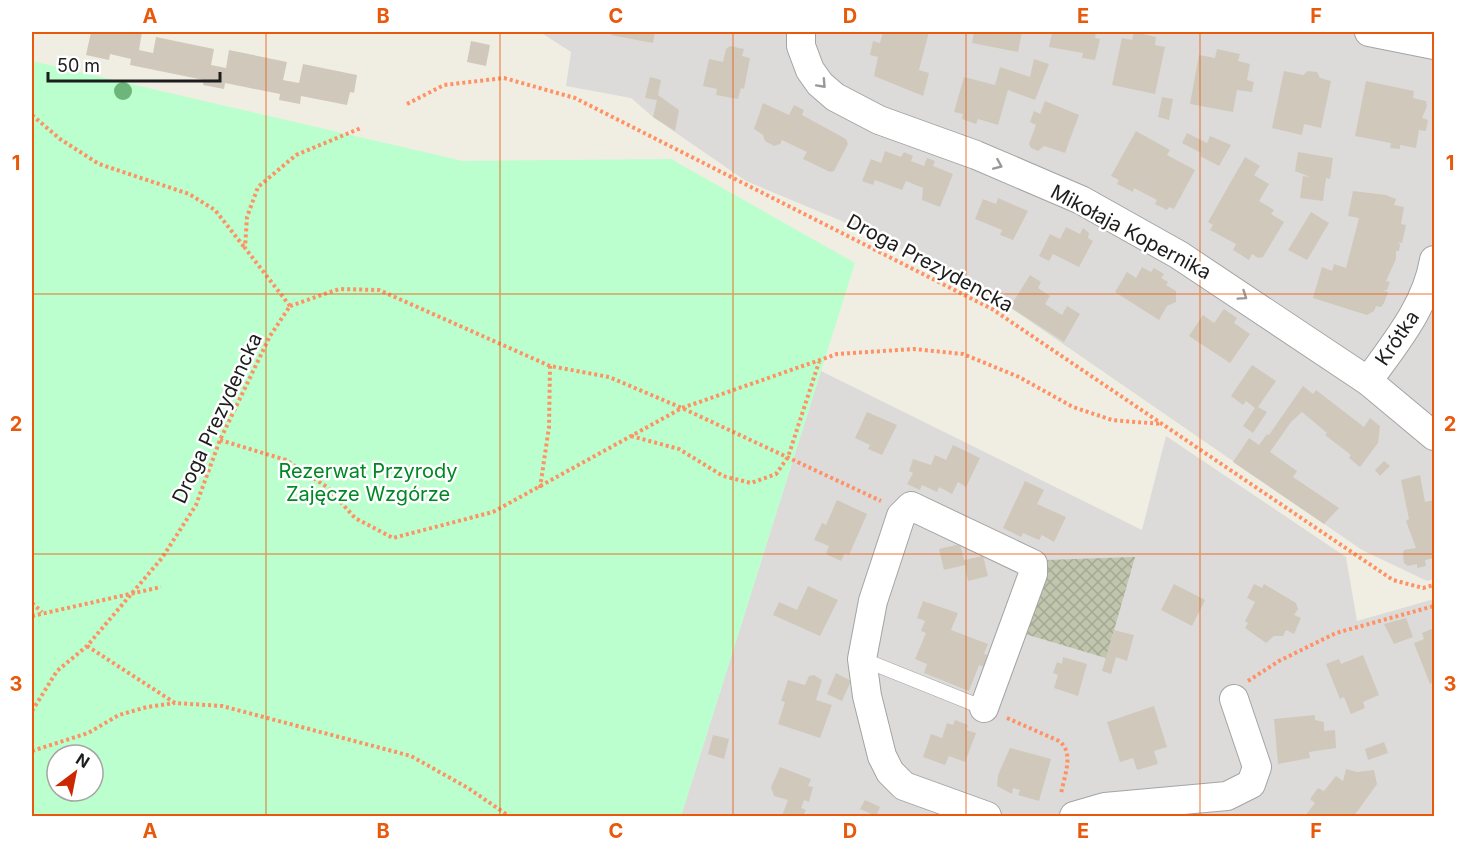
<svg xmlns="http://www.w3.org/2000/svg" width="1466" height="848" viewBox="0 0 1466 848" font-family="Inter,sans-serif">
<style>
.residential{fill:#dcdbda}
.construction{fill:url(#construction-cross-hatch)}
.park{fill:#baffcd;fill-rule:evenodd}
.building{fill:#d0c8bb}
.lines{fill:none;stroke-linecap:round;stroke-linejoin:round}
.lane-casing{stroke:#a4a4a4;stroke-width:15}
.street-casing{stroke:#a4a4a4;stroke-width:30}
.path{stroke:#ff9264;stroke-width:4;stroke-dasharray:3 3;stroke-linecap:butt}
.lane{stroke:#fff;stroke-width:14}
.street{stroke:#fff;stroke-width:28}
.tree{fill:#6cb57b}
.oneway{stroke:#999}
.grid{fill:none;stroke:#e8590c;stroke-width:1.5;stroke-opacity:0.55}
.labels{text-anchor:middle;stroke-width:5;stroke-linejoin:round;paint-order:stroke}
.street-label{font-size:20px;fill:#1d1d1d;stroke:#fff}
.park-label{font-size:20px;fill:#008726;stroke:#fff}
.neatline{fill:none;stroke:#e8590c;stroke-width:2}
.grid-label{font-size:20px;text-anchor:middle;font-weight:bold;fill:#e8590c}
</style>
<defs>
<pattern id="construction-cross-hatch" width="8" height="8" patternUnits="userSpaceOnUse" patternTransform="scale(1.5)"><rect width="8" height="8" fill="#c0c5ad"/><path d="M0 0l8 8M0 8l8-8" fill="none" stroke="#a5a994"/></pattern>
</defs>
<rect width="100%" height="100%" fill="#f0eee2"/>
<g class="residential">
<polygon points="540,32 1434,32 1434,579 1427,581 1362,550 979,286 844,222 746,181 653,117 631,98 566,86 571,52"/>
<polygon points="821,371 1142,530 1166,436 1346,557 1357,621 1434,599 1434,816 681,816"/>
</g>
<polygon class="construction" points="1135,557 1106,658 1025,634 1046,560"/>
<path class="park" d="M32,61L463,161L671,159L855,263L681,816H32ZM57,755H93V791H57Z"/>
<g class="building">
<polygon points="91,32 142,32 139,50 153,53 156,37 214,49 211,65 226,68 229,50 287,62 283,80 299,83 303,64 357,75 354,93 350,92 347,105 301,96 300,104 279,100 280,94 225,83 224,89 203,85 204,80 130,65 131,59 110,54 109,60 86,55"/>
<polygon points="611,32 655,32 653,43 611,35"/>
<polygon points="883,32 929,32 919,70 929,73 923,96 874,76 878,57 870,55 873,41 880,43"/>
<polygon points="974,32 1022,32 1018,52 972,43"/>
<polygon points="1052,32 1096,32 1095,38 1100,39 1095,60 1082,58 1083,53 1049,47"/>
<polygon points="1134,32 1156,37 1155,45 1165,47 1155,94 1112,85 1122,38 1132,40"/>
<polygon points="471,41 490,45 486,66 467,62"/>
<polygon points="730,46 744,49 742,56 750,58 744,89 741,88 738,99 716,95 717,89 703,86 709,59 723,62 726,49"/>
<polygon points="1217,49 1240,54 1238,61 1250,64 1247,80 1254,82 1252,92 1237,90 1233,112 1190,104 1199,55 1215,58"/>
<polygon points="1034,59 1049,64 1035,100 1008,90 998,125 978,119 976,124 962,119 963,114 954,112 964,77 995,85 1000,67 1030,77"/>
<polygon points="1284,71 1303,75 1308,71 1317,72 1320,78 1331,81 1321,128 1304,124 1302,135 1272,128"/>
<polygon points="650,77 661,80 658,95 679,110 675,131 653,117 657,100 645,98"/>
<polygon points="1366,81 1414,91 1413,98 1426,101 1427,106 1422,118 1428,120 1426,131 1419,130 1416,148 1400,145 1400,149 1390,148 1391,143 1355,136"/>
<polygon points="1162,97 1173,99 1169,120 1158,117"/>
<polygon points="1045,101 1079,115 1065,153 1044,146 1038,151 1031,148 1029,144 1036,125 1030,122 1034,111 1040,114"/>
<polygon points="763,103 789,115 794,105 804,110 802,115 846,139 848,144 834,171 830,172 803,159 807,152 782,140 780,144 774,146 765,141 763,135 754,129"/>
<polygon points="1136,131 1170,150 1167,155 1195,170 1174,209 1169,207 1167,210 1155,204 1157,200 1134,188 1133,192 1117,184 1119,180 1111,176"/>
<polygon points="1187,133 1207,143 1210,136 1231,145 1219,166 1200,156 1201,153 1182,143"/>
<polygon points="885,151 901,157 904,152 913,156 911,161 924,166 927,158 935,161 933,166 953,174 940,207 922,200 923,188 906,181 902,190 875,180 873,185 862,181 871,159 881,163"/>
<polygon points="1298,152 1333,158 1330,179 1326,178 1323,201 1300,198 1303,176 1310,177 1295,171"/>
<polygon points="1245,157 1260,166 1254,175 1269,184 1259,201 1274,210 1271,214 1284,222 1263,257 1258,258 1252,254 1249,260 1233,250 1236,244 1210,230 1213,225 1208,222"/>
<polygon points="1353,191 1386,195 1396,199 1394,205 1404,207 1401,224 1406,225 1402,243 1397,242 1400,244 1399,251 1396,251 1396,259 1386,281 1390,282 1387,290 1383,290 1388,292 1384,303 1381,307 1376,306 1374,311 1367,315 1313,298 1322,267 1332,271 1334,264 1346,268 1359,218 1348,216"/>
<polygon points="998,198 1028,211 1013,240 1000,235 1002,230 975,219 983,199 996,204"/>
<polygon points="1311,212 1329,223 1307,260 1288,250"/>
<polygon points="1066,227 1080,234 1083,228 1089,233 1088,238 1093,241 1079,267 1053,254 1049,261 1039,256 1050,234 1060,239"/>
<polygon points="1142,267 1151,272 1154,268 1164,274 1161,278 1168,282 1166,285 1176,291 1176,302 1167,306 1159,320 1115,292 1127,272 1136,278"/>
<polygon points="1030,275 1041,282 1038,288 1050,296 1045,304 1062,315 1067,306 1080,314 1064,342 1010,307"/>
<polygon points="1224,309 1237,318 1234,323 1250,334 1230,363 1189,336 1203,315 1214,323"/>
<polygon points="1252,365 1276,381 1258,407 1267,412 1253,433 1243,426 1255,408 1246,401 1243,405 1231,396"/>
<polygon points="1303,386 1313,394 1316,390 1364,427 1370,418 1380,426 1378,443 1360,467 1349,458 1351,455 1325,435 1327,433 1302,412 1291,422 1270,452 1297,471 1293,477 1339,508 1324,524 1233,462 1249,438 1259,445 1267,434 1269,435"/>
<polygon points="867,412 897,425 882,455 868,449 870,445 855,438"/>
<polygon points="953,445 980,458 966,487 958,482 952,494 939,487 937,492 922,485 920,490 907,484 913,473 909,471 913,459 931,465 935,455 946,460"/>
<polygon points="1384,461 1390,466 1380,476 1375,470"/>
<polygon points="1420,475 1425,502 1434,500 1434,558 1425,560 1426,566 1417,568 1417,564 1408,566 1404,563 1403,554 1404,550 1416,548 1406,521 1409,519 1401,480"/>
<polygon points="1025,481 1044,490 1037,504 1066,517 1054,542 1042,535 1039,540 1023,533 1021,537 1003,528"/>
<polygon points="837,500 867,514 849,555 845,553 841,561 826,554 829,546 814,540 822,523 826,525"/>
<polygon points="960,544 964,560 983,556 988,576 968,581 965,565 944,570 939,549"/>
<polygon points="1174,584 1205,600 1192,626 1161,610"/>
<polygon points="1254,584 1262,588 1264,584 1296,603 1298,609 1294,615 1301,618 1294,634 1286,630 1283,636 1274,636 1266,643 1245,628 1248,623 1245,621 1255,602 1247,598"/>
<polygon points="808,586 838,600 820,636 773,615 779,602 797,610"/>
<polygon points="923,601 958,613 951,630 988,644 984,654 988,655 984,667 979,665 969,691 924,673 927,664 915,659 926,633 921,631 925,621 917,618"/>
<polygon points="1406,618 1413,637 1394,644 1384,624"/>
<polygon points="1434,628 1434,682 1430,684 1414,643 1424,639 1422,633"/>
<polygon points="1114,630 1134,635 1127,661 1116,657 1111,674 1102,671"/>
<polygon points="1363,655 1379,695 1363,702 1365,708 1351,714 1344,697 1340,699 1326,664 1339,659 1341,664"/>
<polygon points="1063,657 1087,664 1078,696 1054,688 1058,675 1053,673 1057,662 1062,664"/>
<polygon points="836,673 851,681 842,701 827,694"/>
<polygon points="814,675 822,680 816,700 832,705 820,738 778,724 785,702 781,701 788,680 805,685 809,676"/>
<polygon points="1154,706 1167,747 1154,751 1158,764 1137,770 1133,758 1120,762 1107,722"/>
<polygon points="1315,715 1315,720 1324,722 1324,731 1335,730 1336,748 1309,752 1310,758 1278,764 1274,719"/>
<polygon points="955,720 968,725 966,730 976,733 965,762 949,756 945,765 923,757 931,734 942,738 947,723 953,725"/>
<polygon points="713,735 729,739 724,759 708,754"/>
<polygon points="1384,742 1388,753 1368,760 1365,749"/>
<polygon points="1010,748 1051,759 1039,801 1018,795 1020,790 1013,788 1012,794 997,786 998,775"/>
<polygon points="780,767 811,779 808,786 813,787 809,802 804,800 801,808 806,810 803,816 782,816 788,800 774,796 771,787"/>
<polygon points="1346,769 1357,772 1374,770 1377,784 1354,816 1305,816 1315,803 1310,799 1318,788 1324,791 1336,776 1343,781"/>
<polygon points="865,800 880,807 876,816 860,809"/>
</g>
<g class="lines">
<g class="lane-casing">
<polyline id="lane" points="862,659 984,708"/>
</g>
<g class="street-casing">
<g id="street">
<polyline points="801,32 801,46 810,70 820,84 835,97 879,120 976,155 1081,200 1179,255 1368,381 1434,436"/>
<polyline points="1369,32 1434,45"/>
<path d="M1368,381C1395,343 1426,307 1434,260"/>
<polyline points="984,708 1033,574 1033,564 911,506 901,516 873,601 862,659 867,696 882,756 890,772 904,786 987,816"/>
<polyline points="1074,816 1105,807 1227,796 1251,784 1257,767 1234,699"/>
</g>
</g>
<g class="path">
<polyline points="407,104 444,85 504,78 575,98 992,309 1393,580 1423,588 1434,585"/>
<polyline points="32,115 60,139 99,164 189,194 215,210 245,248"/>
<polyline points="290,306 339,289 379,290 550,366 609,377 682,408 881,501"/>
<polyline points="290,306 245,248 247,217 258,187 296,155 361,128"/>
<polyline points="631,436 679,449 723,476 751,483 776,474 788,457 819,362"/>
<polyline points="220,440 286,460 327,487 355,518 393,538 493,512 682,408 837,354 914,349 963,354 1019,377 1073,407 1112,420 1161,424"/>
<polyline points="540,488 549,427 550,366"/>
<polyline points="32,603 42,612"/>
<polyline points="32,616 161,587"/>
<polyline points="87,646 175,703 222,706 411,756 468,788 509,816"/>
<polyline points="1248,681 1279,661 1336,633 1434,606"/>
<polyline points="32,711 57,671 87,646 162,558 196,505 220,440 270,336 290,306"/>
<path d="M1007,718L1059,741C1075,753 1064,776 1061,794"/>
<polyline points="32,751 88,733 119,715 147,707 175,703"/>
</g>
<use href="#lane" class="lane"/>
<use href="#street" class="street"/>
</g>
<circle class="tree" cx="123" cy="91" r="9"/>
<defs><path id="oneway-chevron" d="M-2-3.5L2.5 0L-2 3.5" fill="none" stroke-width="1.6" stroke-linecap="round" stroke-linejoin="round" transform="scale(1.5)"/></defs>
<g class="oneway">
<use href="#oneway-chevron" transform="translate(822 84) rotate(47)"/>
<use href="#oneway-chevron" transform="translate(998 165) rotate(23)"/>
<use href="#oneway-chevron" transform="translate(1243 296) rotate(34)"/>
</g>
<path class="grid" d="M266,32V816M500,32V816M733,32V816M966,32V816M1200,32V816M32,294H1434M32,554H1434"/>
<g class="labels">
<g class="street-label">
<text transform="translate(1131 232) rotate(28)" y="7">Mikołaja Kopernika</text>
<text transform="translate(930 263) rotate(28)" y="7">Droga Prezydencka</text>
<text transform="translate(1397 338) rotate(-56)" y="7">Krótka</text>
<text transform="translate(217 418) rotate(-65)" y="7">Droga Prezydencka</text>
</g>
<g class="park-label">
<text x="368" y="478">Rezerwat Przyrody<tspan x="368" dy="23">Zajęcze Wzgórze</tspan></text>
</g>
</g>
<rect width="1466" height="848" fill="none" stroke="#ffffff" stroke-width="66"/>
<g transform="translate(75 773) rotate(32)"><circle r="28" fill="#ffffff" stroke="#a5a5a5" stroke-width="1.5"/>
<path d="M0-4.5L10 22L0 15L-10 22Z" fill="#cb2700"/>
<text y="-9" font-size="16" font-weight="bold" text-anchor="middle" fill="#1d1d1d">N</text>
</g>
<path d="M48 72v9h172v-9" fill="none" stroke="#1d1d1d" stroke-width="3"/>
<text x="57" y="72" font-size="18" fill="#1d1d1d" stroke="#ffffff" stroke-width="4.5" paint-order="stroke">50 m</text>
<rect x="33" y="33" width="1400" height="782" class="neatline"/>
<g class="grid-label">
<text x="150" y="23">A</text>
<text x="383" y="23">B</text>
<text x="616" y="23">C</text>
<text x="850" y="23">D</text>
<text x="1083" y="23">E</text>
<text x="1316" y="23">F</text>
<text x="16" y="170">1</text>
<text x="1450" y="170">1</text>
<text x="16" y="431">2</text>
<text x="1450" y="431">2</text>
<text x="16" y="691">3</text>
<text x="1450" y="691">3</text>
<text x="150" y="838">A</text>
<text x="383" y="838">B</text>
<text x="616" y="838">C</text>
<text x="850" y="838">D</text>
<text x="1083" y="838">E</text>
<text x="1316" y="838">F</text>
</g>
</svg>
